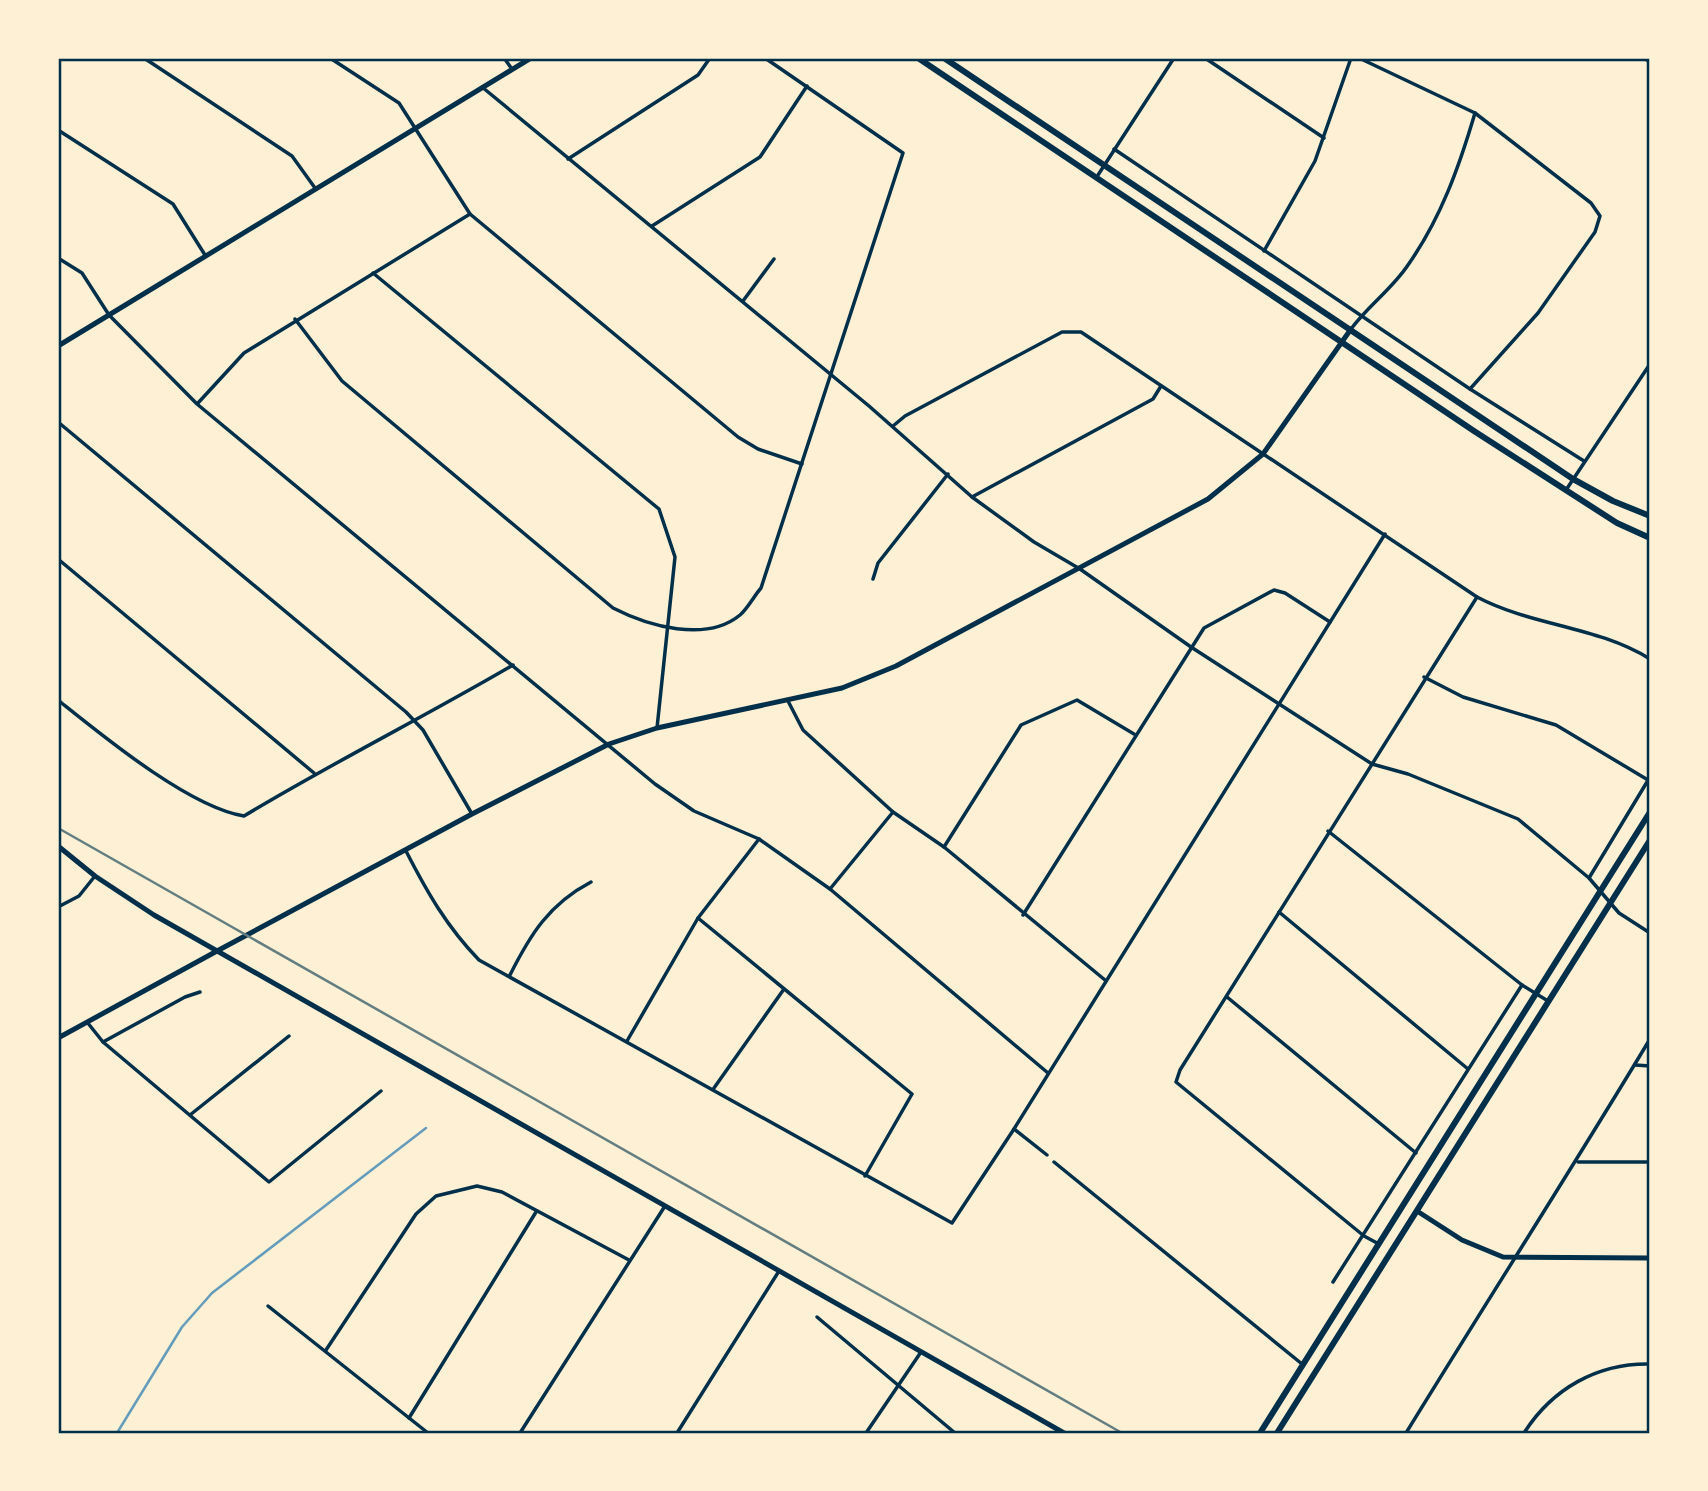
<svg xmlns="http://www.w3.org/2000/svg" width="1708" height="1491" viewBox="0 0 1708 1491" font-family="Georgia,serif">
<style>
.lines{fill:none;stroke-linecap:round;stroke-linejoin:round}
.stream{stroke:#669bbc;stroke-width:2.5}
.minor{stroke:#003049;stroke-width:3.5}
.tertiary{stroke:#003049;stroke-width:5}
.secondary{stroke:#003049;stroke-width:5}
.primary{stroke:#003049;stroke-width:6}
.rail{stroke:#657d81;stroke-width:2.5}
.neatline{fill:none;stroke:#003049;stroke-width:2.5}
</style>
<rect width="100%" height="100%" fill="#fdf0d5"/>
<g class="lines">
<polyline class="stream" points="117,1433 182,1327 212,1293 426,1128"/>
<g class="minor">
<polyline points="144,58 292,156 315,188"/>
<polyline points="330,58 399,103 470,214 738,437 758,449 802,464"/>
<polyline points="504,58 512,69"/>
<polyline points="1205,58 1324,138"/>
<polyline points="1359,58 1475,113 1591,203 1600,216 1595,232 1538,313 1470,389"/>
<polyline points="1644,58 1650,62"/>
<polyline points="482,87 869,406 972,497 1034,542 1080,569 1191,647 1372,764 1408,774 1518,819 1589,878 1619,913 1650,933"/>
<polyline points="58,130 173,204 205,255"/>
<polyline points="1114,149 1470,389 1584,461"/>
<polyline points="568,159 698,75 710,58"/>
<polyline points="1098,175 1174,58"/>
<polyline points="652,226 760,157 807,86"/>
<polyline points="1264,251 1315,161 1351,58"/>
<polyline points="58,258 82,273 109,315 197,404 655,784 694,811 759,839 830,889 1048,1073"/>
<polyline points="373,273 659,509 675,557 657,728"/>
<polyline points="743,301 774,259"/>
<path d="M295,319L342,381L613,608C648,626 706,643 740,615C748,608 754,596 761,588L903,153L765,58"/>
<path d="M1351,329C1368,306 1392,289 1408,265C1441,218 1459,167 1475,113"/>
<polyline points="198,403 244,353 470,214"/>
<polyline points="58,422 406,712 423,730 472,814"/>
<path d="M893,426L905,416L1062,332H1081L1477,597C1532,626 1597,626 1650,659"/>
<polyline points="1566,490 1650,364"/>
<polyline points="972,497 1153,399 1161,386"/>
<polyline points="58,559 314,773"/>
<polyline points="873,579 878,563 948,474"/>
<polyline points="1424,677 1463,697 1556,725 1648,780"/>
<path d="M58,700C103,736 189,807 244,816C332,763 424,717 513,665"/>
<polyline points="788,701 803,730 893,812 944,847 1105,980"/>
<polyline points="1328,831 1522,985 1548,1001"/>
<polyline points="944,847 1021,725 1077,700 1134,734"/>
<path d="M406,851C427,892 447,927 479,960L952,1223L1014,1129L1385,534"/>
<polyline points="1589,878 1650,777"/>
<polyline points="830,889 893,812"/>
<polyline points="58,907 79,896 95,876"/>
<polyline points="1279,912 1468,1069"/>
<polyline points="1023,915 1204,628 1274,590 1285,593 1330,622"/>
<polyline points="698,918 912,1094 865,1176"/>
<path d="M510,975C530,935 549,904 591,882"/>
<polyline points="1227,997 1416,1153"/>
<polyline points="87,1022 103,1042 269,1182 381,1091"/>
<polyline points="627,1041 698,918 759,839"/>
<polyline points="103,1042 185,997 200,992"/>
<polyline points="1635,1065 1650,1066"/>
<polyline points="714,1088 784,989"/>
<polyline points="190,1115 289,1036"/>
<polyline points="1014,1129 1047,1155"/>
<polyline points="1054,1162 1302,1364"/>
<polyline points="1578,1162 1650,1162"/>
<polyline points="1377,1243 1364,1236 1176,1082 1180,1070 1477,597"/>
<polyline points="1333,1282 1522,985"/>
<polyline points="268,1306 428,1433"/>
<polyline points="817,1317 955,1433"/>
<polyline points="326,1350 416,1214 436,1196 477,1186 502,1192 629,1260"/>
<polyline points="409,1418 536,1212"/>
<polyline points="520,1433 665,1206"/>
<polyline points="677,1433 779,1271"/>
<polyline points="866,1433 921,1352"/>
<path d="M1406,1433C1487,1301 1570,1172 1650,1039"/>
<path d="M1524,1433C1552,1389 1597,1363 1650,1364"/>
</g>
<g class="tertiary">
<polyline points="58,346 531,58"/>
<polyline points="217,951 472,814 609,744 657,728 842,688 896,666 1208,499 1263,454 1351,329"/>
<polyline points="1417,1211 1462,1240 1503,1257 1650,1258"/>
</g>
<g class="secondary">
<polyline points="58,846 95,876 154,915 1064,1433"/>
<polyline points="58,1038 217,951"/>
</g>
<g class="primary">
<polyline points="918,58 1474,431 1617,523 1650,538"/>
<polyline points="944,58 1573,479 1613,501 1650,516"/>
<polyline points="1260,1433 1650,812"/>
<polyline points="1277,1433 1650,840"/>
</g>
<polyline class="rail" points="58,828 1122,1433"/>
</g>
<rect width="1708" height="1491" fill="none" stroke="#fdf0d5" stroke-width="119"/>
<rect x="60" y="60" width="1588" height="1372" class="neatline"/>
</svg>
